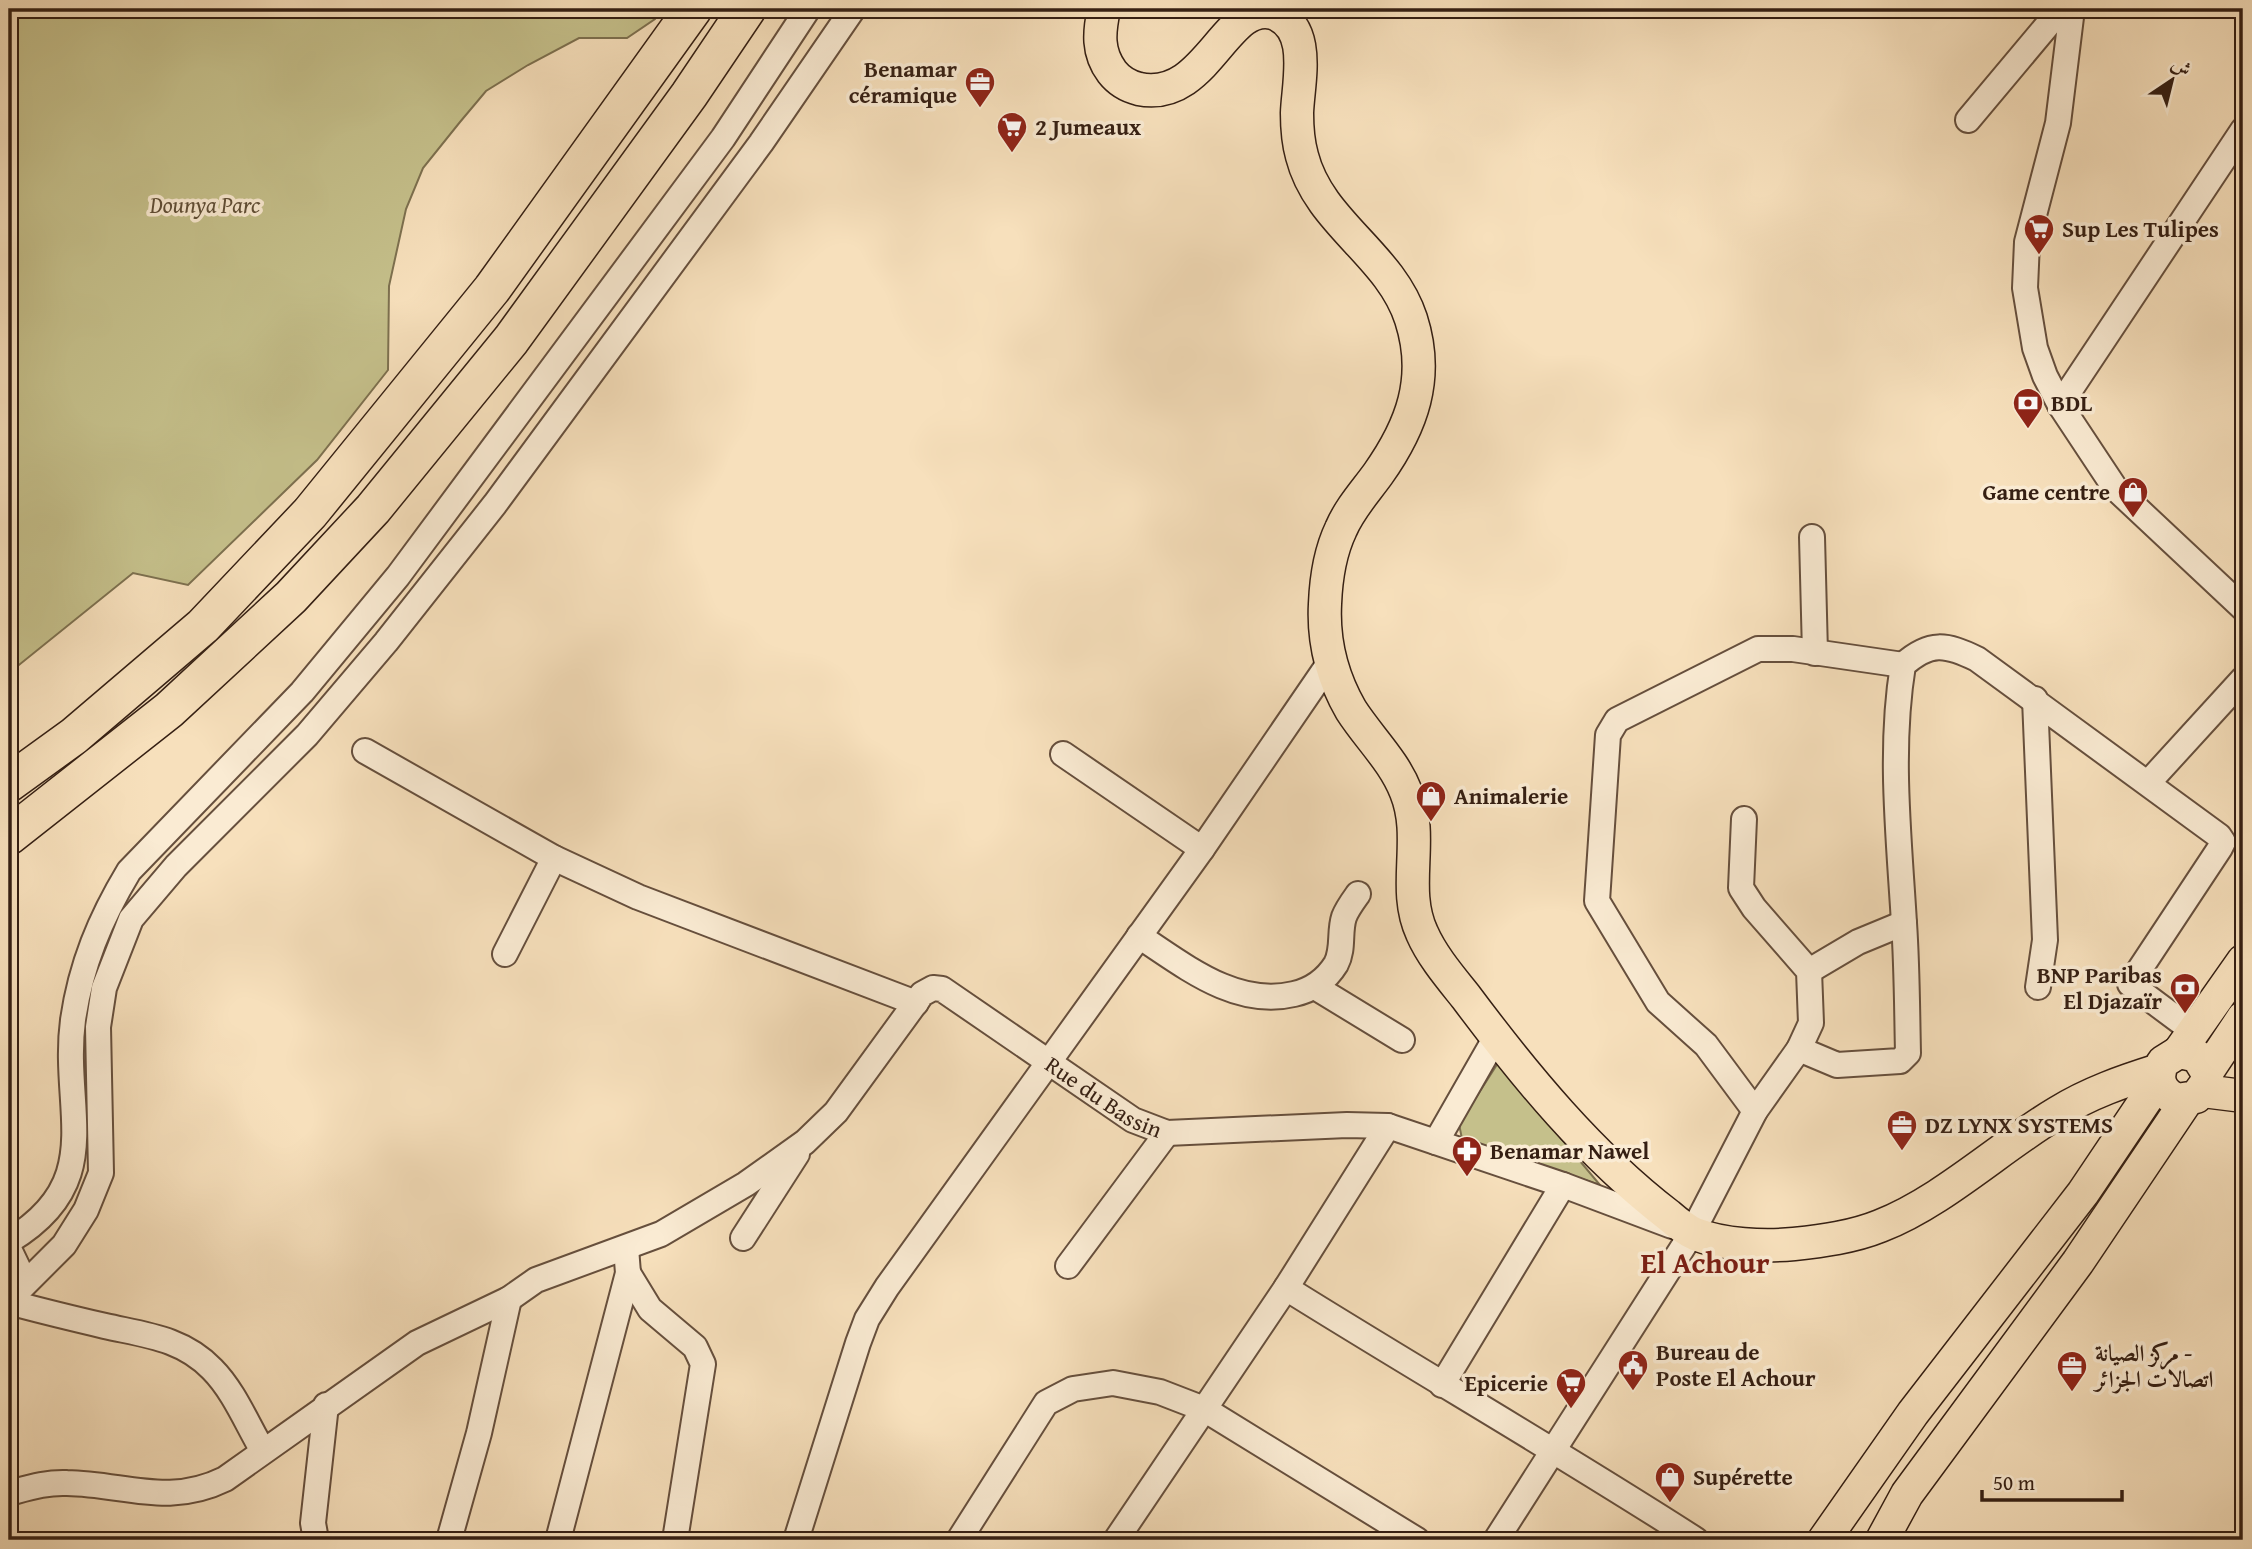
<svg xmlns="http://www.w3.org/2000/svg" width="2252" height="1549" viewBox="0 0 2252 1549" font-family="'Gentium Book Plus',Amiri,serif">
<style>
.green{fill:#c5c08b;stroke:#7d704f;stroke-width:2}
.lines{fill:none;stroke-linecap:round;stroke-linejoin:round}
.minor-casing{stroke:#664f3d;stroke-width:28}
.major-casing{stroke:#351f13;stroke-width:35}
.highway-casing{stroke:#351f13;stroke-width:40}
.minor{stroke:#faebd3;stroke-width:24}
.major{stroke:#f7e0bc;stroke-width:32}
.highway{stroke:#f7e0bc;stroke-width:37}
.labels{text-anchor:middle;stroke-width:7;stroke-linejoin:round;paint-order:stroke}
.poi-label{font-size:23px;font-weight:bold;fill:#351f13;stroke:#faebd3;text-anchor:start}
.park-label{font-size:23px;font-style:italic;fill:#604f37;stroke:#faebd3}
.street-label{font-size:23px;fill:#351f13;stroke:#faebd3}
.district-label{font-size:30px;font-weight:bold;fill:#7a1f14;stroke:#faebd3}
</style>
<rect width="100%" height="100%" fill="#f7e0bc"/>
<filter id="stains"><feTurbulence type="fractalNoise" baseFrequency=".00286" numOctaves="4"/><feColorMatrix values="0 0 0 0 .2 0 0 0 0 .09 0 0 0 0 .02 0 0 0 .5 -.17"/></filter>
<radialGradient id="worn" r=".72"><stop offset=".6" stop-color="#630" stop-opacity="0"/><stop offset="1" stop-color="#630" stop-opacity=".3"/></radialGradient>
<g class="green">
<polygon points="9,9 661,9 655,19 627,38 579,38 528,65 486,91 460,122 423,168 406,209 389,286 388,370 317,460 188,585 133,573 9,673"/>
<polygon points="1498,1063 1600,1185 1462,1139 1459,1124"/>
</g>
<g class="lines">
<g class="minor-casing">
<g id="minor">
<polyline points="2072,9 2058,123 2027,242 2025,288 2035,348 2045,376 2060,405 2115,488 2243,608"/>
<polyline points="1968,120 2061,9"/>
<polyline points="2060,405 2243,130"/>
<polyline points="1812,537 1815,653"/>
<polyline points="2035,699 2045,940 2038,987"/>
<polyline points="365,751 554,858 638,897 916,1003"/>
<polyline points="1063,754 1202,849"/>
<polyline points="2148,783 2243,679"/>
<path d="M1139,936C1185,966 1236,1008 1294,994C1312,990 1326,980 1336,964C1344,949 1339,932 1344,917C1347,909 1353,901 1358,894"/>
<polyline points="505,954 554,858"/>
<polyline points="1809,971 1858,942 1904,923"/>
<polyline points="1315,987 1402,1040"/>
<path d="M1799,1049L1837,1065L1900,1061L1908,1053C1907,1010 1907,966 1904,923C1899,838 1889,750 1903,665C1930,641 1946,644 1977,659L2219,836L2223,842L2220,848L2130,984L2193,1031"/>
<polyline points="1755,1111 1706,1045 1658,1002 1597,901 1608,735 1617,720 1758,649 1793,649 1903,665"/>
<polyline points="1436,1142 1496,1037"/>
<polyline points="743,1238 797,1154"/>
<path d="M9,1241C109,1181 61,1111 73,1020C81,965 100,919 129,871L302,692L398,576L723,138L808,9"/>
<polyline points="9,1249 20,1272 17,1300"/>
<polyline points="1068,1266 1167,1133"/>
<polyline points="628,1273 650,1309 695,1347 703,1364 675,1540"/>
<path d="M1286,1288C1422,1373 1561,1453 1696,1540"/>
<polyline points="20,1289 64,1245 86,1210 101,1173 98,1027 104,988 131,919 176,866 307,735 386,642 495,504 761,143 853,9"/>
<path d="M16,1304C46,1312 75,1319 105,1326C145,1335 182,1338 212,1369C234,1391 247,1424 263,1451"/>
<polyline points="1442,1385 1563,1185"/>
<path id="s1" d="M9,1493C28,1488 47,1482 67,1483C125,1484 168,1507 225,1479L417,1343L509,1299L536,1280L661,1234L746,1184L805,1142L836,1112L922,994L933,988L942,989L1133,1120L1167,1133L1347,1125L1388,1126L1563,1185L1672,1226"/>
<polyline points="316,1540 313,1523 326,1405"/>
<polyline points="449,1540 479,1433 509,1299"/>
<polyline points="558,1540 628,1273 626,1248"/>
<polyline points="796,1540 858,1343 867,1319 887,1287 1202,849 1330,662"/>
<polyline points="959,1540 1046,1403 1073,1389 1113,1383 1160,1392 1204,1409 1417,1540"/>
<polyline points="1116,1540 1286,1288 1388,1126"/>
<polyline points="1496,1540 1692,1233 1755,1111 1799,1049 1811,1023 1809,971 1754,908 1741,888 1744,819"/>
</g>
</g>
<g class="major-casing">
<g id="major">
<path d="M1104,9C1099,32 1097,52 1112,72C1119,81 1127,86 1139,89C1207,103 1225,0 1273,13C1313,27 1298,82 1297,113C1297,127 1298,142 1302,156C1319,223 1390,254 1411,319C1430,378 1412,426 1378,474C1365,492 1350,508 1341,529C1330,552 1326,578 1325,604C1323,642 1332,677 1351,710C1369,738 1394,761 1406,792C1425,839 1401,888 1422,933C1432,956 1450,977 1466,997C1525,1076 1590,1155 1668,1215C1676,1222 1686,1230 1695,1234C1723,1245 1764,1247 1794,1244C1822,1241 1853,1237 1880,1226C1942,1202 2000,1147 2057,1113C2089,1093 2124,1081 2159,1070"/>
<polyline points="2179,1052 2243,961"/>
<path d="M2207,1072L2197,1056L2179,1052L2163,1062C2155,1079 2160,1092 2177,1100L2196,1097L2207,1082V1072L2243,1018"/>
<polyline points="2203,1091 2243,1096"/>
<polyline points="1824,1540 1913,1413 2083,1193 2159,1080"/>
<polyline points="1882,1540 1907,1494 2078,1262 2187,1100"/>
</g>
</g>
<g class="highway-casing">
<g id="highway">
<polyline points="9,783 74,736 203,626 310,513 492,289 693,9"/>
<polyline points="9,836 169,710 291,597 373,509 511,340 689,95 747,9"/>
</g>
</g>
<use href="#minor" class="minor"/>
<use href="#major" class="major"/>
<use href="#highway" class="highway"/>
</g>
<defs>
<g id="office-pin" transform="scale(1.575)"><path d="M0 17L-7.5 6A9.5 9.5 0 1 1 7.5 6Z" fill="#8f2418" stroke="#faebd3"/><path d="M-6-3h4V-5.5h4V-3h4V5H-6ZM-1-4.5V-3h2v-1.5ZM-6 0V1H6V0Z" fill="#fff"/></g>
<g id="supermarket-pin" transform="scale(1.575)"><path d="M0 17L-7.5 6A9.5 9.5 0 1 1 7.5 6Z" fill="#8f2418" stroke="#faebd3"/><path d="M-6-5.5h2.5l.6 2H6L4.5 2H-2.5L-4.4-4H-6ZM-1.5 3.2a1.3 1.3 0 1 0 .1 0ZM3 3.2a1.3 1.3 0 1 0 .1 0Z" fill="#fff"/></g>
<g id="bank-pin" transform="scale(1.575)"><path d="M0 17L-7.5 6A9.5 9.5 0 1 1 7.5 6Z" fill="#8f2418" stroke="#faebd3"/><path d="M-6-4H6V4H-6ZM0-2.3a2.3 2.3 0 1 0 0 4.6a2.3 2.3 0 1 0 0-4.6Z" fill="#fff"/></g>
<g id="shop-pin" transform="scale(1.575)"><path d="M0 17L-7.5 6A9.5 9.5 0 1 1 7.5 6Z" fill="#8f2418" stroke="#faebd3"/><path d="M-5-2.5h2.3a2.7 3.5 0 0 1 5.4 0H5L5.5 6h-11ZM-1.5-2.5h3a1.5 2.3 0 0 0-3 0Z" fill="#fff"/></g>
<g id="pharmacy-pin" transform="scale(1.575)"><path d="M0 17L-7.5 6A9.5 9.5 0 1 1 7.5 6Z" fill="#8f2418" stroke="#faebd3"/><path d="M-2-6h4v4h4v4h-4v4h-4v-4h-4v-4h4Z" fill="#fff"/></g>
<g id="civic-pin" transform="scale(1.575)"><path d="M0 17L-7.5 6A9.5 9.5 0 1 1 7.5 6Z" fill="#8f2418" stroke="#faebd3"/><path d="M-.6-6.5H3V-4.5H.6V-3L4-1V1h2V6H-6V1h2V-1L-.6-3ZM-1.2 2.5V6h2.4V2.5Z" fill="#fff"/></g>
</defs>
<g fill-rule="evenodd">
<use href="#office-pin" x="980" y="82"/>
<use href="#supermarket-pin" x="1012" y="127"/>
<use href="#supermarket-pin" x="2039" y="229"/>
<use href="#bank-pin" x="2028" y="403"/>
<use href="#shop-pin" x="2133" y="492"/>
<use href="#shop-pin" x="1431" y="796"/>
<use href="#bank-pin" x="2185" y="988"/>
<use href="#office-pin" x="1902" y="1125"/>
<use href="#pharmacy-pin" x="1467" y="1151"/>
<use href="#civic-pin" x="1633" y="1365"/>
<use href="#office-pin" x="2072" y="1366"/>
<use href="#supermarket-pin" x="1571" y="1383"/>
<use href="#shop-pin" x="1670" y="1477"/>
</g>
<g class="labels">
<g class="poi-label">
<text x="957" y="77" text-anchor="end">Benamar<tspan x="957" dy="26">céramique</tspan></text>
<text x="1035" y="135">2 Jumeaux</text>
<text x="2062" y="237">Sup Les Tulipes</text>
<text x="2051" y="411">BDL</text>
<text x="2110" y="500" text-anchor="end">Game centre</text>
<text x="1454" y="804">Animalerie</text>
<text x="2162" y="983" text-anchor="end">BNP Paribas<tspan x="2162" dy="26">El Djazaïr</tspan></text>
<text x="1925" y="1133">DZ LYNX SYSTEMS</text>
<text x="1490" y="1159">Benamar Nawel</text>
<text x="1656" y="1360">Bureau de<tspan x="1656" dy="26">Poste El Achour</tspan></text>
<text x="2095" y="1361">مركز الصيانة -<tspan x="2095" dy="26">اتصالات الجزائر</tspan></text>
<text x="1548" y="1391" text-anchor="end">Epicerie</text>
<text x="1693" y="1485">Supérette</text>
</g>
<g class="park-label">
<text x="205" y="213">Dounya Parc</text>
</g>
<g class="street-label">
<text dy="8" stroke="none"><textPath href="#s1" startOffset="1300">Rue du Bassin</textPath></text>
</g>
<g class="district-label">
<text x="1705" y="1273">El Achour</text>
</g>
</g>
<rect width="2252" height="1549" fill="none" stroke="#f7e0bc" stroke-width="35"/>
<rect x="10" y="10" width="2231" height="1528" fill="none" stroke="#351f13" stroke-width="3.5"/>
<rect x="18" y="18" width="2217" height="1514" fill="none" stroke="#351f13" stroke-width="2"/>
<g transform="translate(2172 80) rotate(35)" stroke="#faebd3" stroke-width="5" paint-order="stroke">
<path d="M0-5L12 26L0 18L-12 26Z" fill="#351f13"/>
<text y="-10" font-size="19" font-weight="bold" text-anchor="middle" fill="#351f13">ش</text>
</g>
<path d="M1982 1490v10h140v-10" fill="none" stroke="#351f13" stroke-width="3.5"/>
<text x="1993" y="1490" font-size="21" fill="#351f13" stroke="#faebd3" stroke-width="5" paint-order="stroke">50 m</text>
<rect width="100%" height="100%" filter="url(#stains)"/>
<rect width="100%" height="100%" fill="url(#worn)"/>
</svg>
